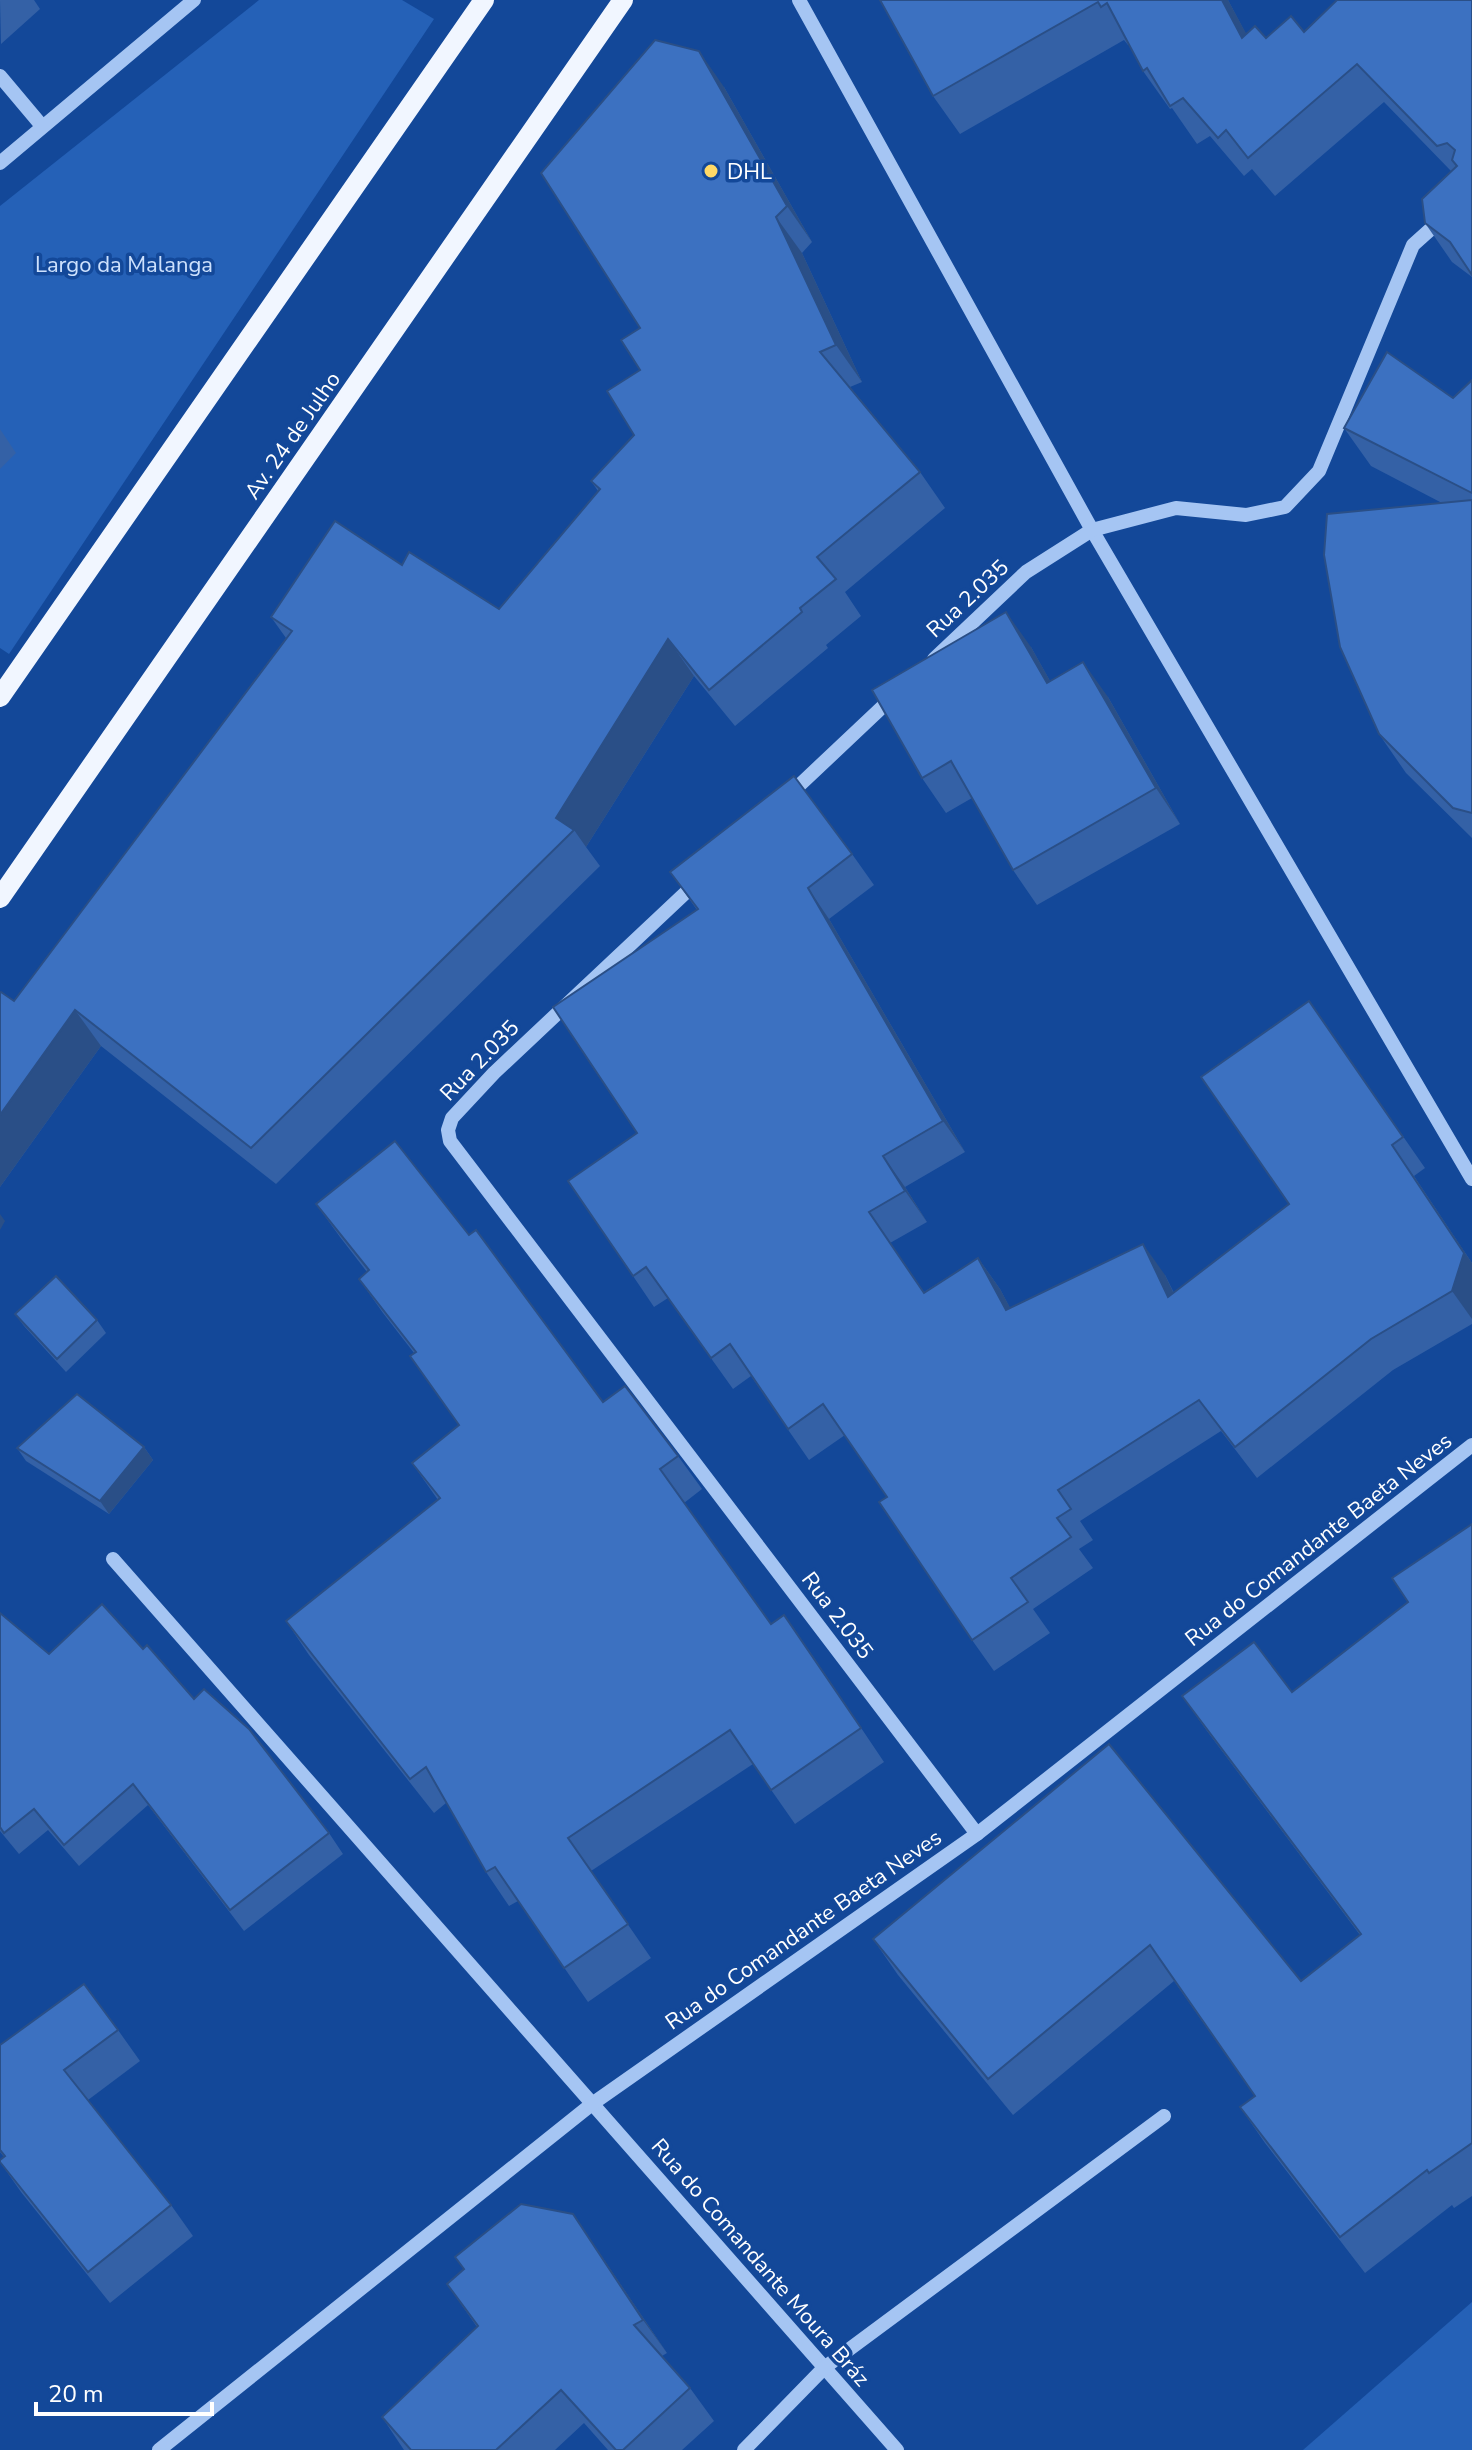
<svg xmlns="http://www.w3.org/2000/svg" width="1472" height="2450" viewBox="0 0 1472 2450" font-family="'Nunito Sans',sans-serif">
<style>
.green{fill:#2561b7}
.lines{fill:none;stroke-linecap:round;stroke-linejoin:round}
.minor{stroke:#a5c5f3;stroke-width:14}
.major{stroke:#f1f6ff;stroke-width:20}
.wall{fill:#3461a6}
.shaded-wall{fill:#2a4f87}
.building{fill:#3c71c1;stroke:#2a4f87;stroke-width:2}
.poi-dot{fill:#ffd967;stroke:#134899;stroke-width:3}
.labels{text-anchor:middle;stroke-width:7;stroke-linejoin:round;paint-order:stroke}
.poi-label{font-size:22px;fill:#fff;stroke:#134899;text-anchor:start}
.park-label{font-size:22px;fill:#cde1fd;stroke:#134899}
.street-label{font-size:22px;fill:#fff;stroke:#134899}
</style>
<rect width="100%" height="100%" fill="#134899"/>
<g class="green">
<polygon points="259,0 402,0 434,19 9,654 0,648 0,206"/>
<polygon points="1472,2302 1472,2450 1303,2450"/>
</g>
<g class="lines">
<g class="minor">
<polyline points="799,0 1092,530 1472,1179"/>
<polyline points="0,76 42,126"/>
<polyline points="0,163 194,0"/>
<polyline points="934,659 1026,572 1092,530 1176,508 1246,515 1285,507 1319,471 1413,245 1442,219"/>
<polyline points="788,796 895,695"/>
<polyline points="697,882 494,1073 452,1118 448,1130 450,1141 977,1834"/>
<polyline points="113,1559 897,2450"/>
<polyline points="159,2450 592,2104 977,1834 1472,1445"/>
<polyline points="744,2450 824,2368 1164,2116"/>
</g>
<g class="major">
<polyline points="0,697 484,0"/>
<polyline points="0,898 623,0"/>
</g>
</g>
<g class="wall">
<polygon points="0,0 34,0 40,9 1,44"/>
<polygon points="880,0 1228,0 1246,34 1266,38 1304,32 1472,0 1472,277 1452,262 1425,223 1451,171 1384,102 1275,196 1252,169 1244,176 1210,136 1197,144 1172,108 1170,109 1143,71 1129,44 1128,45 1124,40 960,134 933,96"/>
<polygon points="724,87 812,242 802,253 862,382 850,387 920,472 945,508 845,592 861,616 826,645 828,648 735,726 694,676 586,847 600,866 276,1184 101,1046 0,1187 0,993 14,1001 286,638 271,617 402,565 499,609 598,491 591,481 634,435 640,370 640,328"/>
<polygon points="1472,380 1472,838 1406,773 1379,734 1442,503 1371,466 1344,428 1453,398"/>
<polygon points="0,429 16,453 0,469"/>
<polygon points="1031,647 1050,681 1108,697 1180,824 1037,905 1013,870 972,798 946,813 922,778"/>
<polygon points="852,854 874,885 829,919 965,1152 905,1187 927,1222 890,1243 924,1292 978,1258 1000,1289 1010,1308 1165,1275 1174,1293 1289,1204 1309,1001 1425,1168 1414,1176 1472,1263 1472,1324 1393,1370 1257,1478 1221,1431 1080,1521 1093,1540 1079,1549 1093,1568 1033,1609 1050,1633 994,1671 972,1640 887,1497 845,1435 809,1460 751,1376 733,1389 668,1298 654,1307 633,1276 637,1133 697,910 670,872"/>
<polygon points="316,1204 603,1402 678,1456 702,1489 684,1503 771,1624 808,1649 884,1762 795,1824 753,1764 591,1871 651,1958 588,2002 518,1901 509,1906 486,1872 446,1803 434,1813 309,1655 286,1621 438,1500 412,1463 459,1426 414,1353 383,1313 359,1279 367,1272 340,1237"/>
<polygon points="15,1314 97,1320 106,1333 66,1372 24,1326"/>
<polygon points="144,1447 153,1460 109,1514 26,1461 17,1448"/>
<polygon points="1472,1524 1472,2196 1454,2208 1452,2205 1365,2273 1265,2143 1240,2107 1255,2096 1174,1981 1013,2115 898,1975 873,1939 1109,1744 1301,1981 1360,1935 1207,1731 1182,1696 1292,1692 1408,1602"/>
<polygon points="0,1613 49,1654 143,1649 329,1833 343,1854 244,1931 148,1805 79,1866 48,1830 19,1854 0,1831"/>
<polygon points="118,2030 140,2061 88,2100 171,2205 193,2236 110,2303 21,2192 0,2162 4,2157 0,2152 0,2045"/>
<polygon points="596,2248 667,2353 662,2356 690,2388 714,2421 682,2450 608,2450 584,2423 555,2450 404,2450 382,2417 477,2327 447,2284"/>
</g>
<g class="shaded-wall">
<polygon points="1222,0 1228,0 1269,76 1242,38"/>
<polygon points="699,51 724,87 812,242 787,206"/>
<polygon points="776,217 802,253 862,382 836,345"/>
<polygon points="1006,612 1031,647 1071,718 1047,683"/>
<polygon points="668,639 694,676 586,847 574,830 556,818"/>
<polygon points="1083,662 1108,697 1180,824 1156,788"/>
<polygon points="808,888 829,919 965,1152 943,1121"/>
<polygon points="75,1010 101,1046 0,1187 0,1115"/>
<polygon points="1392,1145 1472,1263 1472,1319 1452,1291"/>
<polygon points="883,1156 905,1187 927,1222 905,1191"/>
<polygon points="0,1214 5,1221 0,1230"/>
<polygon points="1143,1244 1165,1275 1190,1328 1168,1297"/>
<polygon points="978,1258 1000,1289 1028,1341 1006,1310"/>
<polygon points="144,1447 153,1460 109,1514 100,1501"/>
<polygon points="573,2214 596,2248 667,2353 643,2320"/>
</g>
<g class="building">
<polygon points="880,0 1222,0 1242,38 1255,26 1266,38 1291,16 1304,32 1337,0 1472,0 1472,275 1450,242 1425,223 1422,199 1457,166 1452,160 1455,150 1447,143 1437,146 1357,64 1248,158 1226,130 1218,138 1183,98 1170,106 1147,68 1143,71 1107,3 1101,7 1098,2 933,96"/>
<polygon points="655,40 699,51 787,206 776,217 836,345 820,352 920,472 817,557 836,579 800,608 802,612 709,690 668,639 556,818 574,830 251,1148 75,1010 0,1115 0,993 1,992 14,1001 292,631 271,617 335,521 402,565 409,552 499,609 600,489 591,481 634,435 607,391 640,370 621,340 640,328 541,173"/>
<polygon points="1387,352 1453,398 1472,380 1472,493 1344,428"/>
<polygon points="1472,500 1472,813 1453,808 1379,734 1340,647 1324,555 1327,514"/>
<polygon points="1006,612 1047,683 1083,662 1156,788 1013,870 951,761 922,778 872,690"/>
<polygon points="794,776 852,854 808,888 943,1121 883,1156 905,1191 869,1212 924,1293 978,1258 1006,1310 1143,1244 1168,1297 1289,1204 1201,1077 1309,1001 1403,1137 1392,1145 1464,1253 1452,1291 1371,1339 1235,1447 1199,1400 1058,1490 1071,1509 1057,1518 1071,1537 1011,1578 1028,1602 972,1640 879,1502 887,1497 823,1404 788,1429 730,1344 711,1358 646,1267 633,1276 568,1181 637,1133 553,1007 698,909 670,872"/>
<polygon points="395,1141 469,1235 476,1230 603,1402 625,1386 678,1456 660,1469 771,1624 784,1615 861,1728 771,1790 730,1730 568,1838 628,1924 564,1968 495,1867 486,1872 426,1767 410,1779 286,1621 440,1498 412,1463 459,1425 410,1356 416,1352 359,1279 369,1270 316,1204"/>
<polygon points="56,1276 97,1320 57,1359 15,1314"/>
<polygon points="77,1394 144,1447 100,1501 17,1448"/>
<polygon points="1472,1524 1472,2143 1429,2173 1427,2170 1340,2237 1240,2107 1255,2096 1150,1945 988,2079 873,1939 1109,1744 1301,1981 1361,1934 1182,1696 1254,1642 1292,1692 1408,1602 1392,1578"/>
<polygon points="102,1604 143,1649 147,1645 194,1699 204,1689 249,1729 329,1833 230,1910 133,1784 64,1845 34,1809 4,1833 0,1827 0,1613 49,1654"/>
<polygon points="84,1984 118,2030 64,2070 171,2205 88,2272 0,2162 0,2160 5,2156 0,2150 0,2045"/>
<polygon points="521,2204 573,2214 643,2320 634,2325 690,2388 623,2450 616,2450 561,2390 496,2450 411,2450 382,2417 478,2326 447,2284 464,2269 455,2257"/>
</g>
<circle class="poi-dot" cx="711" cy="171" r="8"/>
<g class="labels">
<g class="poi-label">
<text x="727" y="179">DHL</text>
</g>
<g class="park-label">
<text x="124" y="272">Largo da Malanga</text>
</g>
<g class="street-label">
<text transform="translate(292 435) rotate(-55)" y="8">Av. 24 de Julho</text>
<text transform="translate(967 598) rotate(-43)" y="8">Rua 2.035</text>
<text transform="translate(479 1060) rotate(-46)" y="8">Rua 2.035</text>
<text transform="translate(1318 1539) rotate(-38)" y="8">Rua do Comandante Baeta Neves</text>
<text transform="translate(838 1615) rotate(53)" y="8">Rua 2.035</text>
<text transform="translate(803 1929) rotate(-35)" y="8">Rua do Comandante Baeta Neves</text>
<text transform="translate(761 2262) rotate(49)" y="8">Rua do Comandante Moura Bráz</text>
</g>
</g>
<path d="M36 2402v12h176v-12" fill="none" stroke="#ffffff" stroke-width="4"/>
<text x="48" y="2402" font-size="24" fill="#ffffff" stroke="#134899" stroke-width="6" paint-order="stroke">20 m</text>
</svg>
